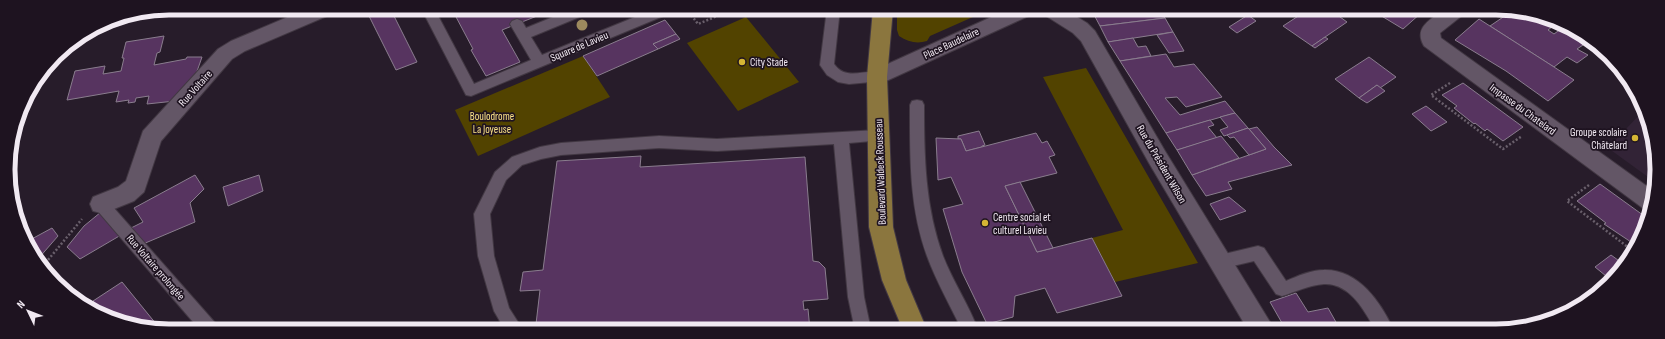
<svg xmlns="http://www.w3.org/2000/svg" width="1665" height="339" viewBox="0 0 1665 339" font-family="'Sofia Sans Condensed',sans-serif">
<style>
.built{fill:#322336}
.green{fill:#524300}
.building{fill:#573460;stroke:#8a7d8e}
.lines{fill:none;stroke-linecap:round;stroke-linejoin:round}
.service-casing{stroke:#423843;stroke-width:2}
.minor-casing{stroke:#423843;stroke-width:2}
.primary-casing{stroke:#423843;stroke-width:2}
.path{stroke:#695f6b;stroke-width:2.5;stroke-dasharray:2 2;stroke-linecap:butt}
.service{fill:#635666;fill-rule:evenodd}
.minor{fill:#635666;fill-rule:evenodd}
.primary{fill:#8b763e;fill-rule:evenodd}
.tree{fill:#9c895e}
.poi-dot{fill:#d5b534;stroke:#1e1320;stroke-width:1.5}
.labels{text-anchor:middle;stroke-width:3.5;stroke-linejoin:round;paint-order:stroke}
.street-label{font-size:11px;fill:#f1e9f2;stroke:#1e1320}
.poi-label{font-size:11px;fill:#f1e9f2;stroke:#1e1320;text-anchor:start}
.park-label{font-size:11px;fill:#fce388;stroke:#1e1320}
.rim{fill:none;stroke:#f1e9f2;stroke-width:5}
</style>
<rect width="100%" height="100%" fill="#271c2a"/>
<polygon class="built" points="1643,111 1651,127 1655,182 1608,148"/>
<g class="green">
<path d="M897,9H937L940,11L946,9H991L930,36L927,41C917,44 908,42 899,36L897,30Z"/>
<polygon points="746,17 799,82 738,111 687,43"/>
<polygon points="583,56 610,97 478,156 455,110"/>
<polygon points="1086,68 1198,263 1115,282 1092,238 1123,230 1043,77"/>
</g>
<g class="building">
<polygon points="365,8 390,8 417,62 396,70"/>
<polygon points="449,8 557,8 502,30 520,62 486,76 471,50 473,49 455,15 453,16"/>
<polygon points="1091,9 1159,9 1165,18 1100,26"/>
<polygon points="1309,9 1329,9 1347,22 1312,46 1283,26"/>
<polygon points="1370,9 1414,9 1421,13 1403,29"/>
<polygon points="1515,9 1557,23 1548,30 1554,34 1565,26 1581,34 1589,41 1577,49 1588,55 1577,63 1567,57 1554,67 1490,26"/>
<polygon points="1248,15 1256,21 1237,33 1229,27"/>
<polygon points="1165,18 1173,32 1108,42 1100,26"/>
<polygon points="1479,19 1554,67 1574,80 1548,101 1506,71 1455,40"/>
<polygon points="665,20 676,34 653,44 658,49 597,76 583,56"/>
<polygon points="1173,32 1184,51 1169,53 1157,35"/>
<polygon points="676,34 680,39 658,49 653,44"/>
<polygon points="164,36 160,52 157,53 154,65 186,59 187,57 202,57 195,77 175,101 147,104 149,96 136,98 135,102 128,103 129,100 116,102 119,91 67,100 75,71 105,66 103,74 121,71 124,58 122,58 126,42"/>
<polygon points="1325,37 1328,39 1315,48 1312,46"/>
<polygon points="1133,38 1138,47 1146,46 1151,56 1120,61 1108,42"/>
<polygon points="1166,54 1174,67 1194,64 1222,97 1186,107 1177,97 1165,98 1180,115 1225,101 1235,113 1166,133 1120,61"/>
<polygon points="1369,57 1396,77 1380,88 1377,85 1359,98 1335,79"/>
<polygon points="1463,83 1523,127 1503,141 1487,129 1485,131 1475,123 1474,124 1454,108 1457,106 1442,95"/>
<polygon points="1377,85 1385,91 1367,103 1359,98"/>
<polygon points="1426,106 1447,122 1431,131 1412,114"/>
<polygon points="1235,113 1248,128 1224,136 1220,130 1228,127 1220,117"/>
<polygon points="1210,120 1214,125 1208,127 1217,138 1177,150 1166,133"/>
<polygon points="1257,127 1274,147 1292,165 1228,182 1232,189 1206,196 1192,175 1266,149 1249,129"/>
<polygon points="1248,128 1249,129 1266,149 1249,155 1234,137 1230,138 1227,135"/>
<polygon points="979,131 985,145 982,146 982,147 966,151 961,139 958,139 958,136"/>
<polygon points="1036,133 1042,143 1047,141 1055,155 1049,157 1057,173 1005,186 1037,252 1092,238 1122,296 1057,313 1045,288 1015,296 1013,317 987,324 962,272 943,209 963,204 951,177 938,180 936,138 961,139 966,151"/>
<polygon points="1221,136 1239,158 1192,175 1177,150"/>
<polygon points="641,156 640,167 805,157 813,261 819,262 825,268 828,299 803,301 804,310 808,309 810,330 753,330 753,327 741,328 741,330 541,330 542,323 536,324 540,290 520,291 523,272 543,270 557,161"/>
<polygon points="195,175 204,189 190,203 195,222 143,244 131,228 143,222 134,208"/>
<polygon points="259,175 263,191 228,206 223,187"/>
<polygon points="1020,182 1053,248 1037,252 1005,186"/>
<polygon points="1600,184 1647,218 1640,241 1637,246 1604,224 1606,223 1577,201"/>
<polygon points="1229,197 1246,211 1220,220 1210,204"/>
<polygon points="101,212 121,235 80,259 67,247 84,226"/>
<polygon points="52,228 58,236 38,259 28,241"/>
<polygon points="1611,255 1622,263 1606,276 1595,267"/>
<polygon points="1622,263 1623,264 1612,280 1606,276"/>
<polygon points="122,282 161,330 149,330 105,316 93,301"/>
<polygon points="1296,293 1308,312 1328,308 1341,331 1286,330 1270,302"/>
</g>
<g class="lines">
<g class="service-casing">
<g id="service">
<polygon points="421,8 434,8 474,84 531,60 510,24 512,21 517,19 522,21 526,28 575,8 595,8 594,11 531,37 542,55 657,8 675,9 673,12 471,96 466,95"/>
<path d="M827,9H840L834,64C847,82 865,68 882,73L884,77L882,81L849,84L838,82L827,75L820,65Z"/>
<path d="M917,100L922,101L924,105C924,156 925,207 943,256C953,282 969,305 978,330H962C950,305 936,281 927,256C909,207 910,156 910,105L912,101Z"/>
<polygon points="878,130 883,132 885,136 883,140 849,143 864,297 871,330 855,330 848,297 834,144 717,151 659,148 561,155 541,159 522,165 506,180 490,214 494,256 509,308 523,330 505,330 494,311 478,256 474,214 495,172 512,157 540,147 561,143 659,136 717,139"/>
<polygon points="101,198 106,199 217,325 219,330 200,330 96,209 93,204 96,199"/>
<path d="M1258,246L1264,248L1286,281C1298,276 1311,270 1324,270C1358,269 1381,302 1394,331H1376C1364,310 1350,283 1324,284C1309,285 1295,292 1282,296L1276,294L1254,261L1220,269L1214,267L1212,262L1214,257L1220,255Z"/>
</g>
</g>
<g class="minor-casing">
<g id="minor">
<polygon points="309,8 336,8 334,13 245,51 232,59 161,141 144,192 134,201 109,211 101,213 93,211 90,204 93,197 118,187 126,181 143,131 218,49 231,41"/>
<polygon points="1009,9 1036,9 1033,14 884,82 877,85 870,82 867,77 870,72"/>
<polygon points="1040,9 1064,9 1087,23 1095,31 1165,151 1270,322 1273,330 1248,330 1149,163 1081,41 1073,33 1043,14"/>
<path d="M1444,9H1466L1464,14L1440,33L1441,38L1655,192L1650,211L1644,209L1424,46C1413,27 1431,20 1444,9Z"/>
</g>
</g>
<g class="primary-casing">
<polygon id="primary" points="873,9 893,9 887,77 893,227 906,280 927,330 903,330 882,280 869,227 867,77"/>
</g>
<g class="path">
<polyline points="689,12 698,24 734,9"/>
<polyline points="1450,83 1431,95 1503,149 1522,136"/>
<polyline points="1589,185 1567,201 1633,251"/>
<polyline points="43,266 82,219"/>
</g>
<use href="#service" class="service"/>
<use href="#minor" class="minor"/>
<use href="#primary" class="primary"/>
</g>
<circle class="tree" cx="582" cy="25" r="5.5"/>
<g class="poi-dot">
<circle cx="742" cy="62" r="4"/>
<circle cx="1635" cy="138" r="4"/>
<circle cx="985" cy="223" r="4"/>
</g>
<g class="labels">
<g class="street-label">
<text transform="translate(951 43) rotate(-25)" y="4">Place Baudelaire</text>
<text transform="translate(579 46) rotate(-23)" y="4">Square de Lavieu</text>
<text transform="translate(195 88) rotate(-48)" y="4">Rue Voltaire</text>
<text transform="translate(1523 109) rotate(36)" y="4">Impasse du Chatelard</text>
<text transform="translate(1162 164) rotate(60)" y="4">Rue du Président Wilson</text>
<text transform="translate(880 172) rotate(-92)" y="4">Boulevard Waldeck Rousseau</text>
<text transform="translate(156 267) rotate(49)" y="4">Rue Voltaire prolongée</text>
</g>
<g class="poi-label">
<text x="750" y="66">City Stade</text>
<text x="1627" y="136" text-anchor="end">Groupe scolaire<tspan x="1627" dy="13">Châtelard</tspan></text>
<text x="993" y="221">Centre social et<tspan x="993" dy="13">culturel Lavieu</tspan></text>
</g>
<g class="park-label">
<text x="492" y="120">Boulodrome<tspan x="492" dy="13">La Joyeuse</tspan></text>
</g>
</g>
<path d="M0 0H1665V339H0ZM169 15H1496A154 154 0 0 1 1650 169V170A154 154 0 0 1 1496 324H169A154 154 0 0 1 15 170V169A154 154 0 0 1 169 15Z" fill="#1e1320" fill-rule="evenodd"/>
<path class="rim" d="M169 15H1496A154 154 0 0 1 1650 169V170A154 154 0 0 1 1496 324H169A154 154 0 0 1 15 170V169A154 154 0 0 1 169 15Z"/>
<g transform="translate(28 311) rotate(313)" stroke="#1e1320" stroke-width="3" paint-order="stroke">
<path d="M0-3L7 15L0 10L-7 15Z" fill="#f1e9f2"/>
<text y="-6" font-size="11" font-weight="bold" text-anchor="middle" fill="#f1e9f2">N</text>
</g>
</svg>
